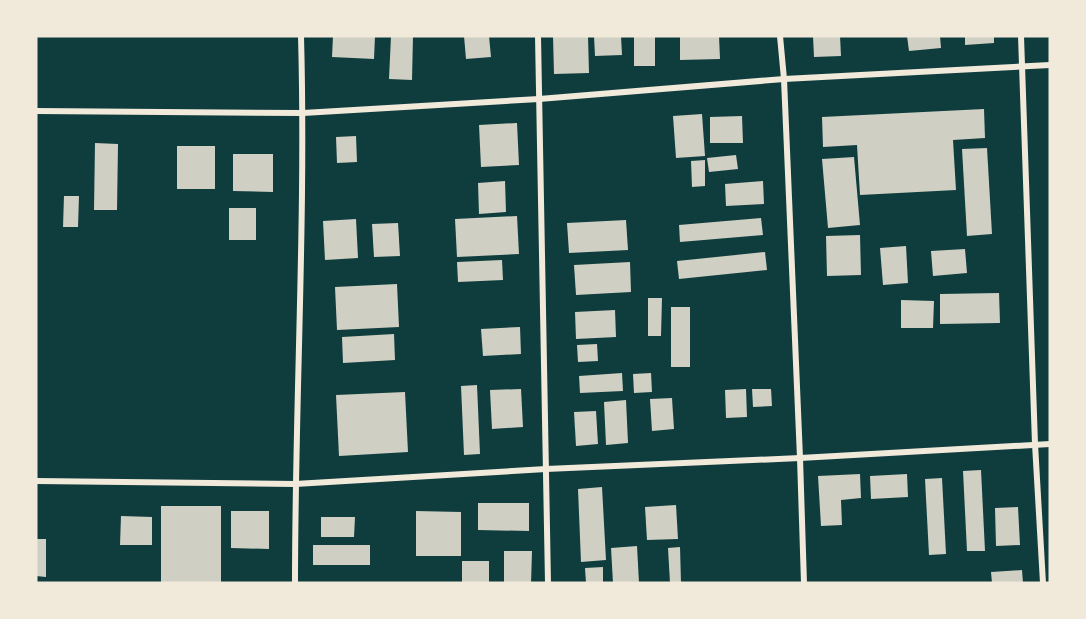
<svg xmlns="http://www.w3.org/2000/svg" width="1086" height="619" viewBox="0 0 1086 619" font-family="'Roboto Serif',serif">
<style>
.building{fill:#cfcfc3}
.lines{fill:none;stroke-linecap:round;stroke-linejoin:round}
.minor{stroke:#f1e9da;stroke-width:6}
</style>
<rect width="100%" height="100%" fill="#0f3d3e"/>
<g class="building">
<polygon points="333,36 375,36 374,59 332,57"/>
<polygon points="391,36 413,36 412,80 389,79"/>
<polygon points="464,36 489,36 491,57 466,59"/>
<polygon points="553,36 588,36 589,73 554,74"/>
<polygon points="594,36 621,36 622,55 595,56"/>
<rect x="634" y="36" width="21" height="30"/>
<polygon points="680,36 719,36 720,59 680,60"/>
<polygon points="813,36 840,36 841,56 814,57"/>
<polygon points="907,36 940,36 941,48 909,51"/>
<polygon points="965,36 994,36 994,43 965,45"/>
<polygon points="984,109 985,138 953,140 956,190 860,195 857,145 823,147 822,117"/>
<polygon points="702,114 705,156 676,158 673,116"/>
<polygon points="742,116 743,143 710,143 710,117"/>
<polygon points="517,123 519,165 481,167 479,125"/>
<polygon points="356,136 357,162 337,163 336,137"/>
<polygon points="95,143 118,144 117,210 94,210"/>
<rect x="177" y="146" width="38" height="43"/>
<polygon points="987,148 992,234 967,236 962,149"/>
<polygon points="233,154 273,154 273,192 233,191"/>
<polygon points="736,155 738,169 709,172 707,158"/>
<polygon points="854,157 860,225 828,228 822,159"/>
<polygon points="705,160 705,186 692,187 691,161"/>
<polygon points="505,181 506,212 479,214 478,183"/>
<polygon points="763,181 764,204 726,206 725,184"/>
<polygon points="64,196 79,196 78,227 63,227"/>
<rect x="229" y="208" width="27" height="32"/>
<polygon points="517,216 519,254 457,257 455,219"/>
<polygon points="761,218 763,235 680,242 679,225"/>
<polygon points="356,219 358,258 325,260 323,221"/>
<polygon points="626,220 628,250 569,253 567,223"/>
<polygon points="398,223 400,256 374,257 372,224"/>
<polygon points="860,235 861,275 827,276 826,236"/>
<polygon points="906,246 908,283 883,285 880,248"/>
<polygon points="965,249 967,273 933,276 931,251"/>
<polygon points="765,252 767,270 679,279 677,261"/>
<polygon points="502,260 503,280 458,282 457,262"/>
<polygon points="630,262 631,292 576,295 574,265"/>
<polygon points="397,284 399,327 337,330 335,287"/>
<polygon points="999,293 1000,323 940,324 940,294"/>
<polygon points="648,298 662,298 661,336 648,336"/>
<polygon points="901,300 934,301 933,328 901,328"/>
<rect x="671" y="307" width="19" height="60"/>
<polygon points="615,310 616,337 576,339 575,312"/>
<polygon points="520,327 521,354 483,356 481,329"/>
<polygon points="394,334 395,360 343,363 342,337"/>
<polygon points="597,344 598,361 578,362 577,345"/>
<polygon points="622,373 623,391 580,393 579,376"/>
<polygon points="651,373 652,392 634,393 633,374"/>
<polygon points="477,385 480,454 464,455 461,386"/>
<polygon points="521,389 523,427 492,429 490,390"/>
<polygon points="746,389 747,417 726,418 725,390"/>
<polygon points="752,389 771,389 772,406 753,407"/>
<polygon points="405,392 408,452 339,456 336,395"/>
<polygon points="672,398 674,429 652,431 650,399"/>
<polygon points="626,400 628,443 606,445 604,402"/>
<polygon points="596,411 598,444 576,446 574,412"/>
<polygon points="981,470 985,551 967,551 963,471"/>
<polygon points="860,474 861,498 841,500 842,525 821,526 818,476"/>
<polygon points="907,474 908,497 871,499 870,476"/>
<polygon points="942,478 946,554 929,555 925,479"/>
<polygon points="602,487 606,560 581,562 578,489"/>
<polygon points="478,503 529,503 529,531 478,530"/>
<polygon points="676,505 678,539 647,540 645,507"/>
<rect x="161" y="506" width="60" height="77"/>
<polygon points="1018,507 1020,545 996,546 995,508"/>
<polygon points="231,511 269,511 269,549 231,548"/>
<polygon points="416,511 461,512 461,556 416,556"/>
<polygon points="121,516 152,517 152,545 120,545"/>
<polygon points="321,517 355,517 354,537 321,537"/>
<polygon points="36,539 46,539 46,577 36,576"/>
<rect x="313" y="545" width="57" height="20"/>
<polygon points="637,546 639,583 613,583 611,548"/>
<polygon points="680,547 681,583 670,583 668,548"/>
<polygon points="504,551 532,551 531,583 504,583"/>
<rect x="462" y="561" width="27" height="22"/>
<polygon points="603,567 603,583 586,583 585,568"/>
<polygon points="1022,570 1023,583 992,583 991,572"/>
</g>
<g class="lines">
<g class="minor">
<polyline points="538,36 548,583"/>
<polyline points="780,36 784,79 800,458 804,583"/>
<polyline points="1021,36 1035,444 1043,583"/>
<polyline points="36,111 303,113 539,99 784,79 1050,65"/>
<polyline points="36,481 295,484 546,469 800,458 1050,444"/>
<path d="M295,583C295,401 306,218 301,36"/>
</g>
</g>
<rect width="1086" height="619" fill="none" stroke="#f1e9da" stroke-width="75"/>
</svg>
